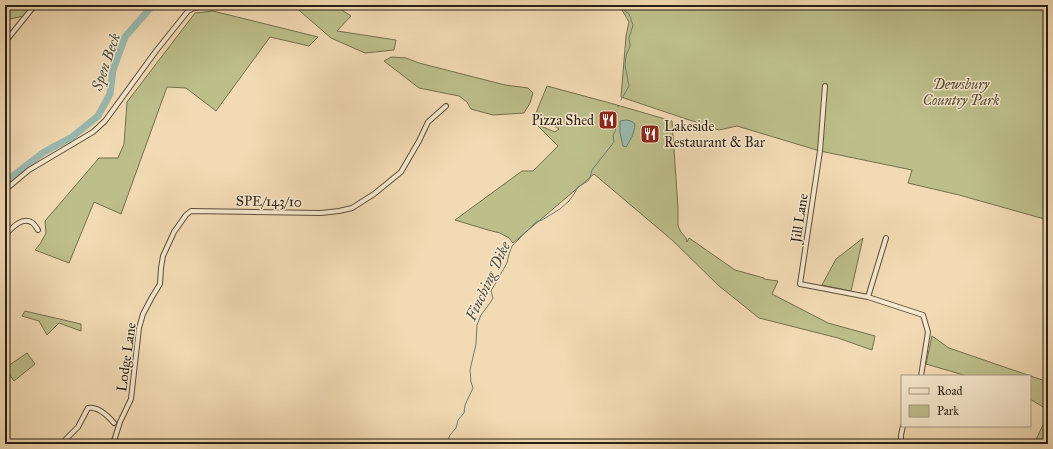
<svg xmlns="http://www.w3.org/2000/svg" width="1053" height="449" viewBox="0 0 1053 449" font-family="'IM FELL Great Primer',serif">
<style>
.green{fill:#bdbf8b;stroke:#746f4f}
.water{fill:#9bbbb1;stroke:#6e7d72}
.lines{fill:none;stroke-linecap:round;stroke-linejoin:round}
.stream{stroke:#6e7d72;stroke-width:1}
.river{stroke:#9bbbb1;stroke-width:7}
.minor-casing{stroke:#5c4e3b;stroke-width:6}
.minor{stroke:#f7e8ce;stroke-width:4}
.labels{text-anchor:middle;stroke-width:3;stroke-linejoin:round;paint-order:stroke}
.park-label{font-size:14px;font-style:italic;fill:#564f37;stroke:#f7e8ce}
.poi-label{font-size:14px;fill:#2a1f13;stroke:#f7e8ce;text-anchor:end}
.street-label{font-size:14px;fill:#2a1f13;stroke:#f7e8ce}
.water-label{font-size:15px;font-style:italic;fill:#4c4e42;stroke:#f7e8ce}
</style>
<rect width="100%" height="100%" fill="#f2dbb4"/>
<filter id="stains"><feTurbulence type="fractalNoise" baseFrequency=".005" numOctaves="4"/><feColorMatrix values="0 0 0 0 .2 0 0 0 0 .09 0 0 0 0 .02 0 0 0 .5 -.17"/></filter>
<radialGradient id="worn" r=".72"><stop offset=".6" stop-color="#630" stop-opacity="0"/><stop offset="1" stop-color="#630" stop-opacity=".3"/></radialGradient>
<g class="green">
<polygon points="5,5 32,5 24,16 5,20"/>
<polygon points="293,5 334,5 351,16 337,31 396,40 394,50 365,53 331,38"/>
<polygon points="619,5 1048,5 1048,220 959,195 908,183 912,170 820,151 737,126 719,130 621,97 626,36 629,22"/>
<polygon points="213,11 318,37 309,46 270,37 216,111 186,88 167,87 121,214 94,202 69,263 35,250 40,244 46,233 45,221 99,158 118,158 124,144 127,102 195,13"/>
<polygon points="391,57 406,58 419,63 505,85 528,88 533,93 530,103 524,113 493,115 471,109 467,102 459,96 419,88 384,61"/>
<polygon points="547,86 610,103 672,121 678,208 678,226 681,232 686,238 687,242 689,238 735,270 764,278 764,279 778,281 772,294 828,323 875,336 872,350 838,338 759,318 718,285 672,240 594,174 513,243 509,238 500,233 488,230 455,220 522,171 533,171 558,146 536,124 555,132 559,129 536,113"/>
<polygon points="863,238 851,291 822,285 836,259"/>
<polygon points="25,311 81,324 81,331 59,323 47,335 39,321 22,316"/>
<polygon points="932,336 949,348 1048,382 1048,410 1030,399 1030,376 967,376 926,364"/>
<polygon points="27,353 35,364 14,381 5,368"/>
<polygon points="1048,414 1048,444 1034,444"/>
</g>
<path class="water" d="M626,120L631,121L635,124C634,134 631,139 626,147L623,146L620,133V121Z"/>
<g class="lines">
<g class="stream">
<polyline points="621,100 629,86 625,65 626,56 630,46 629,38 633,25 629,14 626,12 621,5"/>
<polyline points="618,107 618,106"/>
<path d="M446,444L450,435L456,428L458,420L464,413L465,405L473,388L471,382L470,370L476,344L477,325L481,315L490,303L493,298L491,291L507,263L509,254L512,246L536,222L542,220L560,209L569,201L574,194L578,187L588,181L590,178L592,170L614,142L613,135C617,130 615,128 614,122C614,119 615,115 616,112"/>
</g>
<polyline class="river" points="5,182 44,152 72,137 98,116 110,94 113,70 125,37 153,5"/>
<g class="minor-casing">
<g id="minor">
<polyline points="5,42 35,5"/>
<polyline points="825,86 820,151 800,284 868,297 923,315 928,332 921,376"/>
<path d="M5,190L29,170L93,132L105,121L156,51L188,11C195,7 201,6 208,6"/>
<path d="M5,235C11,229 21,217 31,222C34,223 36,227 38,230"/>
<polyline points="868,297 886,238"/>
<polyline points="5,442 8,444"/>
<path d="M61,444L78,427L88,408C98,406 108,416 114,423"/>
<polyline points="113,444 120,422 131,399 139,328 143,314 152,297 160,284 161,268 163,256 174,232 186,215 191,211 321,213 339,211 352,208 374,194 401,172 419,141 428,122 446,106"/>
<polyline points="901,444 901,435 903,426"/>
</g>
</g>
<use href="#minor" class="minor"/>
</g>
<defs>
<g id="restaurant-square" transform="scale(1)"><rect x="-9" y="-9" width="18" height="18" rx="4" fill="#8f2418" stroke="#f7e8ce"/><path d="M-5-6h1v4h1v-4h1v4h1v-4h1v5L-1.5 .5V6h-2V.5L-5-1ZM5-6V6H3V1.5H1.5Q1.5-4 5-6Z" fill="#fff"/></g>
</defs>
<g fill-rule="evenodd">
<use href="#restaurant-square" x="608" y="120"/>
<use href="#restaurant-square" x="650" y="134"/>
</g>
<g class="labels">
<g class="park-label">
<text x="961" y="89">Dewsbury<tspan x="961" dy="16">Country Park</tspan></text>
</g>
<g class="poi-label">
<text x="594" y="125">Pizza Shed</text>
<text x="664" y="131" text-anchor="start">Lakeside<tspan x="664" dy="16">Restaurant &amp; Bar</tspan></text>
</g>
<g class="street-label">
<text transform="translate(269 201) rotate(1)" y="5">SPE/143/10</text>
<text transform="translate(799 218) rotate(-81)" y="5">Jill Lane</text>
<text transform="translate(126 357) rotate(-82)" y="5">Lodge Lane</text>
</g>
<g class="water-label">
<text transform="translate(106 62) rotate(-71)" y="5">Spen Beck</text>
<text transform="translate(488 281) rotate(-65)" y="5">Finching Dike</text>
</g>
</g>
<rect width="1053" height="449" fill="none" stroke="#f2dbb4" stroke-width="20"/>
<rect x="6" y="6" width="1041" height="437" fill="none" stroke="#2a1f13" stroke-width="2"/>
<rect x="10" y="10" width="1033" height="429" fill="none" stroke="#2a1f13"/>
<rect x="901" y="375" width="130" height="52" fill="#f7e8ce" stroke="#a59883"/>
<rect x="909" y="388" width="20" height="6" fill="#f7e8ce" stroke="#a59883"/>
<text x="937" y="395" font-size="12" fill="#2a1f13">Road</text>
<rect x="909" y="405" width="20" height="12" fill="#bdbf8b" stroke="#a59883"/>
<text x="937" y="415" font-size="12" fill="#2a1f13">Park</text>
<rect width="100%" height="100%" filter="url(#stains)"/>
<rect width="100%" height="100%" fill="url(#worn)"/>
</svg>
